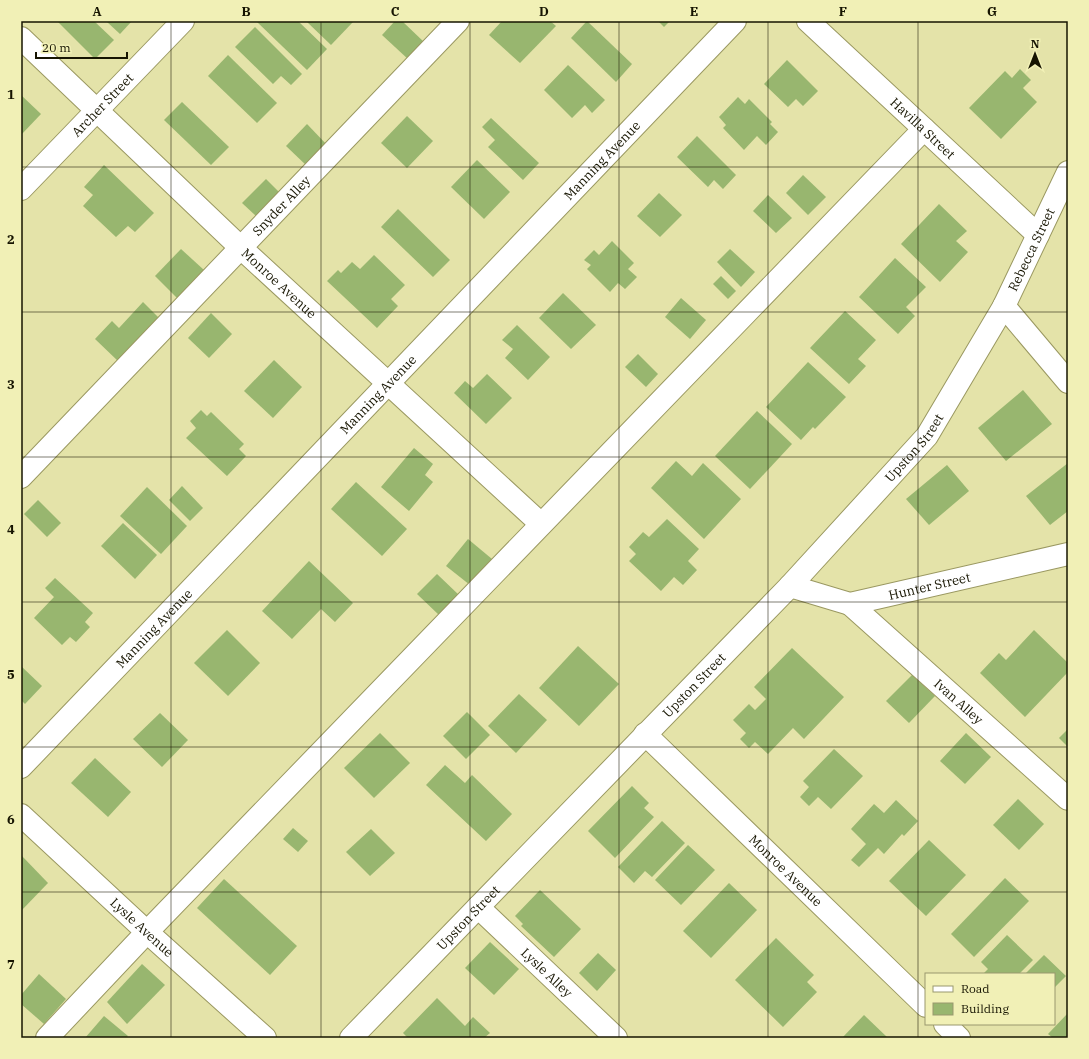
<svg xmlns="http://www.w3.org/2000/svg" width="1089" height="1059" viewBox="0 0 1089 1059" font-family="'IBM Plex Serif',serif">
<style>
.building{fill:#98b66f}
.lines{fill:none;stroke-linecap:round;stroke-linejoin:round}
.minor-casing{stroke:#9a9861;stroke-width:24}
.minor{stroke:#fff;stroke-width:22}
.grid{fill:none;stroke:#161401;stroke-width:1;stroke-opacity:0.55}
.labels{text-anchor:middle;stroke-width:3;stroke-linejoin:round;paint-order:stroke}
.street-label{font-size:13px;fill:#161401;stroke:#f1f0b6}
.neatline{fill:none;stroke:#161401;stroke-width:1.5}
.grid-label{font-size:13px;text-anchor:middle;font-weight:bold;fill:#161401}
</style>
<rect width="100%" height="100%" fill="#e4e3a9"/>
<g class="building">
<polygon points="57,21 94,21 114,40 95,59"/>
<polygon points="106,21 132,21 120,34"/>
<polygon points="256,21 298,21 327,49 307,70"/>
<polygon points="306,21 352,21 353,22 331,45"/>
<polygon points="395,21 402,21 425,43 409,60 382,35"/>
<polygon points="502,21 550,21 556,26 520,63 489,35"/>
<polygon points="587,21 632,64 616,82 571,38"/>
<polygon points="658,21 670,21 664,27"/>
<polygon points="255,27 302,74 291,85 281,76 273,84 235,47"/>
<polygon points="228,55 277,103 257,123 208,76"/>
<polygon points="787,60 818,91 803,106 796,99 788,107 764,84"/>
<polygon points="568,65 605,100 592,113 585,105 572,118 544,90"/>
<polygon points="1020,69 1031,80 1023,88 1037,102 1001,139 969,108 1005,71 1012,78"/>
<polygon points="21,95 41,114 21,135"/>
<polygon points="738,97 745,104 749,99 772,122 770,124 778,132 766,145 757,136 744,150 723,128 726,125 719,117"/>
<polygon points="182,102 229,147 211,165 164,120"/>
<polygon points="407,116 433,141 407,168 381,143"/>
<polygon points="491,118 539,163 523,180 488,147 495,140 482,127"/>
<polygon points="307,124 328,146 308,167 286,146"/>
<polygon points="697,136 736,175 723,189 714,180 708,187 677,157"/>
<polygon points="477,160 510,192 484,219 451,187"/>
<polygon points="104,165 154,213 135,232 128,226 116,237 83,206 93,195 84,187"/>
<polygon points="803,175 826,197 808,215 786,193"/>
<polygon points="266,179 280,193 257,217 242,203"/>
<polygon points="659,193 682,215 660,237 637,216"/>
<polygon points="768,195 792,218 776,233 753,211"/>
<polygon points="939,204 967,231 956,241 968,252 940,282 901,244"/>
<polygon points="398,209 450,260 433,277 381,227"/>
<polygon points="612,241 634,263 628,269 637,277 625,289 618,283 610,292 587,269 591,265 584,260 594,250 599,255"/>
<polygon points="181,249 204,270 177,298 155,276"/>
<polygon points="730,249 755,272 741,287 717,262"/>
<polygon points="374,255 405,285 391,299 398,306 377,328 327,281 338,270 341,273 352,262 360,269"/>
<polygon points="895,258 926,287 906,307 915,316 898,334 859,297"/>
<polygon points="721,276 736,291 728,299 713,284"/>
<polygon points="563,293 596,325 571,349 539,318"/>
<polygon points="681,298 706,320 690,339 665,317"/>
<polygon points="143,302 160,319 119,362 95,339 112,321 119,328"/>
<polygon points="845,311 876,340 858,359 866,366 849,384 810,348"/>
<polygon points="211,313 232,334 209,358 188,338"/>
<polygon points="517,325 550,357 528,380 505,358 513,349 502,340"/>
<polygon points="638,354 658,374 646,387 625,367"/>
<polygon points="274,360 302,387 273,418 244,391"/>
<polygon points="808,362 846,397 815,429 813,427 801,440 766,407"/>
<polygon points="487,374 512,398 486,424 454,393 465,381 473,388"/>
<polygon points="1023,390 1052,424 1006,461 978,428"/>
<polygon points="201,410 207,416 211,412 244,444 239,449 246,456 227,476 186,438 196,428 190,421"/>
<polygon points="757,411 792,444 750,489 715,456"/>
<polygon points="414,448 433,464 425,475 433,482 409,511 381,487"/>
<polygon points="676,461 692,476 703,463 741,499 704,539 651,488"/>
<polygon points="1068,463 1068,511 1050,525 1026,496"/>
<polygon points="947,465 969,491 929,525 906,499"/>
<polygon points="356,482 407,529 382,556 331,509"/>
<polygon points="182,486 203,508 190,521 169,500"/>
<polygon points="147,487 187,526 161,554 120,516"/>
<polygon points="38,500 61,523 47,537 24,514"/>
<polygon points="667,519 699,549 688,561 697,570 683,585 674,577 661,591 629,561 636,554 629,547 643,532 649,537"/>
<polygon points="123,523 157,555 135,579 101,546"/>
<polygon points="468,539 492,559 470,585 446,566"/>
<polygon points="309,561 353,603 335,622 321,609 292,639 262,611"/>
<polygon points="437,574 460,596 440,616 417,594"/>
<polygon points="55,578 93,613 85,622 90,627 76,642 70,637 62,645 34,618 54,597 45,588"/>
<polygon points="227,630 260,663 228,696 194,663"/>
<polygon points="1034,630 1068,663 1068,672 1025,717 980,673 999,653 1006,660"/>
<polygon points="578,646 619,684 579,726 539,688"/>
<polygon points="792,648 844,697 804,739 793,728 768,754 755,742 749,748 740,739 746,733 733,720 749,704 755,710 766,699 754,687"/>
<polygon points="21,666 42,686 25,704 21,700"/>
<polygon points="912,675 935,696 909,723 886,701"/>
<polygon points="519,694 547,720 516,753 488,726"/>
<polygon points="467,712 490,735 466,759 443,736"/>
<polygon points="160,713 188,740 162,767 133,739"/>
<polygon points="1068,729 1068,747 1059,738"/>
<polygon points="380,733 410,763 374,798 344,768"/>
<polygon points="966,733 991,757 965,784 940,761"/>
<polygon points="834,749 863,776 831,809 818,797 809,806 800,797 809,787 803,781"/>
<polygon points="95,758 131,792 108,817 71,783"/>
<polygon points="445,765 465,783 472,775 512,814 486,841 426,785"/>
<polygon points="632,786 649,803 644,808 654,817 615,858 588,831"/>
<polygon points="1018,799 1044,824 1019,850 993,825"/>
<polygon points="896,800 918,821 904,836 902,834 884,854 878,848 859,867 851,860 866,844 851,829 874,804 884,813"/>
<polygon points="662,821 685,843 652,877 645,871 634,883 618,867"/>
<polygon points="293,828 308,841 298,852 283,839"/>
<polygon points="371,829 395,853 370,876 346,852"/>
<polygon points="929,840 966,875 926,916 889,881"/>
<polygon points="688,845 715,870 681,905 655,880"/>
<polygon points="21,855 48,883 21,911"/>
<polygon points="1005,878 1029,901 974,957 951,934"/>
<polygon points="224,879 297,946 270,975 197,908"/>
<polygon points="729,883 757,910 711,958 683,931"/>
<polygon points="540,890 581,929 554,957 521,926 523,924 515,916"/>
<polygon points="1007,935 1033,960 1019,974 985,974 984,973 988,969 981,962"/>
<polygon points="776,938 814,975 807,982 817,992 783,1027 735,980"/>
<polygon points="490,942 519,969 494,995 465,968"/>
<polygon points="598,953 616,970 597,991 579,973"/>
<polygon points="1044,955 1066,976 1054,988 1054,974 1025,974"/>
<polygon points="142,964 165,985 127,1024 107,1002"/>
<polygon points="39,974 66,999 44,1024 21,1004 21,995"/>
<polygon points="437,998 465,1026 473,1017 490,1033 484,1038 408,1038 403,1033"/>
<polygon points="1068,1013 1068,1038 1053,1038 1048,1034"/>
<polygon points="864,1015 888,1038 842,1038"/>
<polygon points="104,1016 128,1036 126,1038 85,1038"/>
</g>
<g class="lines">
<g class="minor-casing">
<g id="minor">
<path id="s1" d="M808,21L1038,235"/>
<path id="s2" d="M21,38L240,247L541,524"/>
<path id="s3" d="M21,189L183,21"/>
<polyline points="1004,306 1068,382"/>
<path id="s4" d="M21,477L458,21"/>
<path id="s5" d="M790,586L850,604L1068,554"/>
<path id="s6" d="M850,604L1068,799"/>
<path id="s7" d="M645,734L926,1006"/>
<path id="s8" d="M21,767L735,21"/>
<path id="s9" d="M21,815L147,932L265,1038"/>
<path id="s10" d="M478,907L616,1038"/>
<polyline points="945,1024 959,1038"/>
<polyline points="47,1038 147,932 924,129"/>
<path id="s11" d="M351,1038L790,586L927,436L1004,306L1068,172"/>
</g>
</g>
<use href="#minor" class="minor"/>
</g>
<path class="grid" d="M171,21V1038M321,21V1038M470,21V1038M619,21V1038M768,21V1038M918,21V1038M21,167H1068M21,312H1068M21,457H1068M21,602H1068M21,747H1068M21,892H1068"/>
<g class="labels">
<g class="street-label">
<text dy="5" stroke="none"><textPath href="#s3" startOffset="117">Archer Street</textPath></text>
<text dy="5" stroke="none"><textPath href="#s1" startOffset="157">Havilla Street</textPath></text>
<text dy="5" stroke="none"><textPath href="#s8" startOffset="840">Manning Avenue</textPath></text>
<text dy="5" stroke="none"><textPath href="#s4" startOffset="376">Snyder Alley</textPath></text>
<text dy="5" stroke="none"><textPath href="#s11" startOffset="1047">Rebecca Street</textPath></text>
<text dy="5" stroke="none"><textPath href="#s2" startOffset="356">Monroe Avenue</textPath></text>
<text dy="5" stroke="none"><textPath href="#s8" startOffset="516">Manning Avenue</textPath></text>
<text dy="5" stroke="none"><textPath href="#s11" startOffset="816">Upston Street</textPath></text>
<text dy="5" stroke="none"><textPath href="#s5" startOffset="144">Hunter Street</textPath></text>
<text dy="5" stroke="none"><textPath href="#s8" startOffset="192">Manning Avenue</textPath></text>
<text dy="5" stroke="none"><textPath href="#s11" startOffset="492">Upston Street</textPath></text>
<text dy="5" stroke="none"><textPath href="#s6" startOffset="146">Ivan Alley</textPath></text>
<text dy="5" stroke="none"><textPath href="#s7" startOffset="196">Monroe Avenue</textPath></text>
<text dy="5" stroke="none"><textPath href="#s11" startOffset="168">Upston Street</textPath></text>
<text dy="5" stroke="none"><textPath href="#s9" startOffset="165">Lysle Avenue</textPath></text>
<text dy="5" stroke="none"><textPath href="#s10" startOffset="95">Lysle Alley</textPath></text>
</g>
</g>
<rect width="1089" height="1059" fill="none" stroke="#f1f0b6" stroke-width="44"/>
<rect x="925" y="973" width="130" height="52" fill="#f1f0b6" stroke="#99986e"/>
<rect x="933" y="986" width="20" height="6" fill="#ffffff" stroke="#99986e"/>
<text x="961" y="993" font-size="12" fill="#161401">Road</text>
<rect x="933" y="1003" width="20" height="12" fill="#98b66f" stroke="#99986e"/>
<text x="961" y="1013" font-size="12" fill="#161401">Building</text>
<g transform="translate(1035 54)" stroke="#f1f0b6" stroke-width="3" paint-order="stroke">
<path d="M0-3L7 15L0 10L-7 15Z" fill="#161401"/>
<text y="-6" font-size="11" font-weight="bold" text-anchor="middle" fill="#161401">N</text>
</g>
<path d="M36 52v6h91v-6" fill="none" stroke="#161401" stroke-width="2"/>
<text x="42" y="52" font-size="12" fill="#161401" stroke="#f1f0b6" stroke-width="3" paint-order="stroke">20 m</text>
<rect x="22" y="22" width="1045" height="1015" class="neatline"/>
<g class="grid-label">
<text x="97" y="16">A</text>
<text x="246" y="16">B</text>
<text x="395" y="16">C</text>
<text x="544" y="16">D</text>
<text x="694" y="16">E</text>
<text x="843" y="16">F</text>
<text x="992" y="16">G</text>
<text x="11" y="99">1</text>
<text x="11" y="244">2</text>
<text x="11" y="389">3</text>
<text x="11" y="534">4</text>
<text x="11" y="679">5</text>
<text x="11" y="824">6</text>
<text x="11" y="969">7</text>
</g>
</svg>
